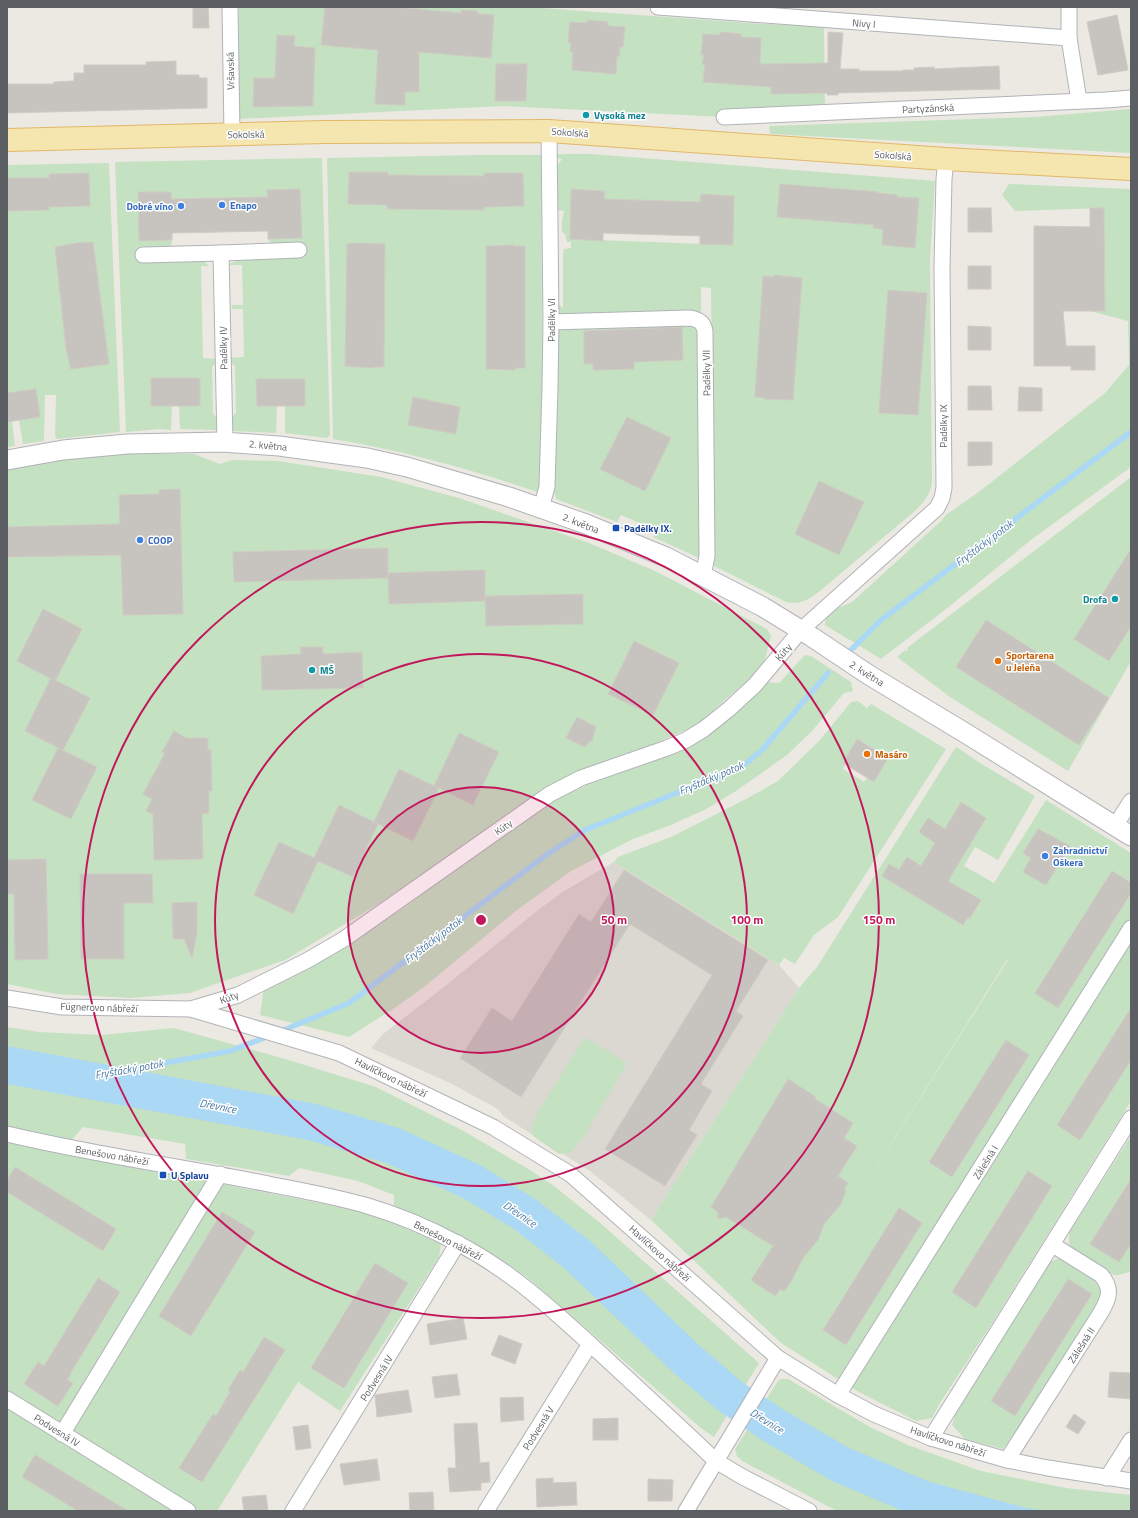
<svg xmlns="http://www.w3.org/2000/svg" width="1138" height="1518" viewBox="0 0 1138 1518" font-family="'Titillium Web',sans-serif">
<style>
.education{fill:#dbd8d1}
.green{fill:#c4e1c2;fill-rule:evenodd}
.water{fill:#abd8f4}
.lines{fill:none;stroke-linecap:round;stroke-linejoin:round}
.stream{stroke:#abd8f4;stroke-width:5.5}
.building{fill:#c7c4c0;stroke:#d0cbc2}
.minor-casing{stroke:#b0b3b7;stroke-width:17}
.tertiary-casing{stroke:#b0b3b7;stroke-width:21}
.primary-casing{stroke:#e0b868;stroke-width:24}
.minor{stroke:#fff;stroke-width:15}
.tertiary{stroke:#fff;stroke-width:19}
.primary{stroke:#f5e6af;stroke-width:22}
.ring{fill:none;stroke:#c2185b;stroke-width:2}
.culture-dot{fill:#0f9aa8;stroke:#fff;stroke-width:1.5}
.shop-dot{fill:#3f7fe0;stroke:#fff;stroke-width:1.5}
.transit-dot{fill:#1a4fb4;stroke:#fff;stroke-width:1.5}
.food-dot{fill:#e8710a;stroke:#fff;stroke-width:1.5}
.labels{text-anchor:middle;stroke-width:3;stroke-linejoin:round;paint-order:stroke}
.street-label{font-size:10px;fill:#5b5e62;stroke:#fff}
.culture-label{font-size:10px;font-weight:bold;fill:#0d838f;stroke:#fff;text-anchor:start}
.shop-label{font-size:10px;font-weight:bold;fill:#366cbe;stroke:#fff;text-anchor:start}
.transit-label{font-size:10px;font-weight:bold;fill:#164399;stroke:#fff;text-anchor:start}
.food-label{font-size:10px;font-weight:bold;fill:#c56008;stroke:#fff;text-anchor:start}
.water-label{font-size:11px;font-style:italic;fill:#4b7aa4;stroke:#fff}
.centre{fill:#c2185b;stroke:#fff;stroke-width:2}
.ring-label{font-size:12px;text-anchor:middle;font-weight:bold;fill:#c2185b;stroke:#fff;stroke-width:3;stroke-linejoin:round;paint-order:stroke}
</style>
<rect width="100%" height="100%" fill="#ece9e3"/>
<polygon class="education" points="614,862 779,965 799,988 651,1220 590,1171 503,1116 498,1109 450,1083 371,1048 383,1034 444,987 538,910 564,891"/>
<g class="green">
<polygon points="239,7 528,7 763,24 824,26 825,114 724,117 504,106 238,119"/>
<polygon points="1131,109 1131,153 770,134 769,126 1035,117"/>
<path d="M554,154H591L935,181L930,261L932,484C929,496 924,502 916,510L820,591C807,600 802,605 786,602L714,566L711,288L701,287L702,549L700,555L697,557L653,537L656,530L621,515L617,522L556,499L554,492L555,299L563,309V253L564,249L571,248V242H567L565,234L562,232V219L563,217L564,211L558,210V209L557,166L562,159L554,158ZM571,189L605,191L604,199L700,202L701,194L734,196L733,245L570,239Z"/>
<path d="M479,155H541L543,494C474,470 405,451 333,439L327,158Z"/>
<polygon points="322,158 330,435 327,438 285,433 285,406 305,406 305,379 256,379 257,406 277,406 276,433 232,431 230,419 236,413 235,366 229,361 229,358 244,357 243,309 232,309 232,305 243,305 242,265 227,265 272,245 268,239 302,238 300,189 268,190 268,197 171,199 171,192 138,192 139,241 172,240 172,243 170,247 203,260 209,266 201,266 203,358 217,359 217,362 212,367 213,414 219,419 217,430 180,429 179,406 200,406 200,378 151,378 151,405 172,406 171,430 159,429 126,432 115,162"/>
<polygon points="109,163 120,432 57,439 55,436 56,395 45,395 44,441 23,444 19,420 40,417 36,389 7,393 7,165"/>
<path d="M1009,184L1131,189V467L1032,539L946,609L881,659L825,625C826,609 840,608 852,602L941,521L946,515L980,491L1105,393L1129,365L1128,321L1090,311H1105L1104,208L1015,211L1002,195Z"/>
<polygon points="12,421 15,446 7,447 7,422"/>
<polygon points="76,454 194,454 220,464 232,460 278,461 381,477 459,498 589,543 655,571 767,629 771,636 763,667 695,726 538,794 380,903 285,960 190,993 130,998 56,994 7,984 7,467"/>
<polygon points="1131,477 1131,661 1068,771 950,697 897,657 905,650 906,651 908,650 907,648"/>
<polygon points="805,655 811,656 848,680 851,682 853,691 844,693 812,731 787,755 736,791 706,809 671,825 633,839 571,871 517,910 424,987 396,1007 349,1037 260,1015 264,987 324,960 408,905 538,807 585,786 648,763 702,739 748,702 767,682 779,683"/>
<path d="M858,701L867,708L871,704L946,749L838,917L814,935L795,964L784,958L779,965L614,862L618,857L671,837L746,799L778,781L820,740L851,702ZM857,739L888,757L889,756L874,782L867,778L864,782L843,769Z"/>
<path d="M956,747L985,766L1035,796L998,860L975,847L964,866L994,883L1046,800L1131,853V1101L996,1317L940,1403L932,1418L916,1421L857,1391L781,1343L651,1220L799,988L817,967ZM1007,960H1008L832,1237Z"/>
<polygon points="7,1027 39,1032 102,1035 174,1028 282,1058 376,1087 462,1130 530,1170 554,1186 599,1222 759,1363 714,1437 702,1429 527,1277 473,1242 433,1222 394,1206 394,1195 358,1181 299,1168 289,1176 186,1159 185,1144 83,1127 72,1140 7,1126"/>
<polygon points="585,1037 627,1063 582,1140 581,1139 572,1152 559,1154 533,1136 531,1128 537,1113"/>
<path d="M1131,1136V1271C1126,1273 1121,1275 1115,1275C1108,1274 1076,1254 1071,1249C1068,1244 1069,1238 1069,1233Z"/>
<polygon points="7,1142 370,1213 441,1244 439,1257 340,1411 298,1382 217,1511 7,1511"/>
<polygon points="1059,1258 1102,1286 1103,1296 1020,1427 1003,1449 965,1439 952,1425 957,1409 1050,1262"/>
<polygon points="781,1379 788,1379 870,1427 908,1445 981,1471 1066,1488 1131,1495 1131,1511 837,1511 742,1461 737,1456 735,1449 778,1381"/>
</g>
<polygon class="water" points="7,1046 316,1104 399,1128 480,1165 535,1199 589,1240 701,1347 742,1382 784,1410 849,1448 930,1482 1026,1508 1050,1511 903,1511 832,1481 765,1442 719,1411 676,1375 564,1268 514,1229 463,1198 386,1163 308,1140 7,1084"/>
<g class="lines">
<g class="stream">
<polyline points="845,656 881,620 1131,432"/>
<polyline points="279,1032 349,1003 549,853 585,830 729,772 744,765 762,750 828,673"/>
<polyline points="126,1070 230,1051 269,1036"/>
</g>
</g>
<g class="building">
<polygon points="193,7 208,7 209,28 193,28"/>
<polygon points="325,7 396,7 461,13 461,10 478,11 478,14 494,15 491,58 419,52 419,92 405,92 405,105 375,104 378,50 321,45"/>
<polygon points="1117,15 1128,70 1098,75 1087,22"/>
<polygon points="587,20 608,22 608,26 625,27 623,47 620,47 619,57 617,56 616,74 572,70 573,52 570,52 571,43 568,42 570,22 587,23"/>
<polygon points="720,32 741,34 741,37 761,38 760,64 828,63 828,32 843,33 840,69 859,69 859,71 903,71 903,70 914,70 914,68 934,67 934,69 999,66 1000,89 838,93 838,95 827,95 827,93 771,94 771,87 703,82 705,65 702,64 704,55 701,55 703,34 720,35"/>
<polygon points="277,35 295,36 294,46 315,48 313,106 253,107 254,78 275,78"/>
<polygon points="176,61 176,75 199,75 199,78 207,78 207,108 7,113 7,84 54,84 54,82 74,81 74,73 84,73 84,65 146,65 146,62"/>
<polygon points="496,64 527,64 526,101 495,101"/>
<polygon points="349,172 388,172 388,175 484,176 484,173 523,173 524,206 484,207 484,210 387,209 387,205 348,204"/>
<polygon points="89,173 90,206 49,207 49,210 7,211 7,178 49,178 49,174"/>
<polygon points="780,184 878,192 877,193 897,195 897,197 919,198 915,248 882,245 883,229 873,228 874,225 777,217"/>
<polygon points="300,189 302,238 268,239 268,231 172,233 172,240 139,241 138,192 171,192 171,199 268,197 267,190"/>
<polygon points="571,189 605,191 604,199 700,202 701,194 734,196 733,245 700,244 700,236 603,233 603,241 570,239"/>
<polygon points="968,208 991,208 992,232 968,232"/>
<polygon points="1090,208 1104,208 1105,311 1063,311 1066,346 1095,346 1095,370 1071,370 1071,366 1034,366 1034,226 1090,227"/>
<polygon points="83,242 83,243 93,242 109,364 71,369 66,349 55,247"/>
<polygon points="357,243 385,244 384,367 374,367 373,368 345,366 347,244"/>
<polygon points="514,245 514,246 525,246 525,368 515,368 515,370 486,369 486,246"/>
<rect x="968" y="266" width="23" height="23"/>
<polygon points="774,275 802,278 793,400 765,399 765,398 755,397 763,276 774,277"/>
<polygon points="888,290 927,293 918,415 879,413"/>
<polygon points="968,326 991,327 991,350 968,350"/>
<polygon points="682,327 683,360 634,362 634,369 593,370 593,364 584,364 584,331"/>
<rect x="151" y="378" width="49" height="28"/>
<polygon points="256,379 305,379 305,406 257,406"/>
<polygon points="968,386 991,386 992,410 968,410"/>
<polygon points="1019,387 1042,388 1042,411 1018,411"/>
<polygon points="36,389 40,417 7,422 7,393"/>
<polygon points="413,397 460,407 456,434 408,425"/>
<polygon points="627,417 671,438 645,491 600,469"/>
<polygon points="968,442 992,442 992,465 968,466"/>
<polygon points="819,481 864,502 839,555 795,534"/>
<polygon points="180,489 183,614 123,615 121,555 7,557 7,527 120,524 119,495 159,494 159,490"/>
<polygon points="388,548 388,573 485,570 485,596 583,594 583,624 486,626 485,597 485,601 389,604 388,574 388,578 234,582 233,552"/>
<polygon points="1131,549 1131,626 1109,661 1074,639"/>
<polygon points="43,609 82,629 55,681 17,661"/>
<polygon points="986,620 1109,698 1079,745 956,667"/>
<polygon points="634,641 679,663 653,715 608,694"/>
<polygon points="300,647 323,647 323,654 362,652 363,688 262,690 261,656 301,654"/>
<polygon points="51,678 90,698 63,750 25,731"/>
<polygon points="577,717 596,727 592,741 590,741 585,747 566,738"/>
<polygon points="174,731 186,738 208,738 208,750 211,750 212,791 209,791 209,813 202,814 203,859 154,860 153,814 146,811 152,799 143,794 165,753 162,752"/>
<polygon points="459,733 499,752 473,805 437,787 439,788 413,841 374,822 399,769 434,786"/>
<polygon points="857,739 888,758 874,782 843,763"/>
<polygon points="58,748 97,767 71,819 32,800"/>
<polygon points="961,802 986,818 948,881 981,900 970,918 968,917 963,925 882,876 889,864 899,870 907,857 921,866 935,843 919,832 928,818 945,829"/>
<polygon points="339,805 378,824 353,877 318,861 293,914 254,895 279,842 314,858"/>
<polygon points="1038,829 1070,846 1046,885 1023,872 1031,858 1023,853"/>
<polygon points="46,859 48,959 15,960 14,894 7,894 7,860"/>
<polygon points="624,870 768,960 736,1011 743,1016 701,1084 712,1091 689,1130 697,1135 665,1186 605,1149 712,975 630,924 521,1097 460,1058 492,1008 512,1021 579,914 591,922"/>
<polygon points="1112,871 1131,883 1131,893 1058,1008 1035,993"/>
<polygon points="80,874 152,874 153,903 124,903 124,959 81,959"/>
<polygon points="197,902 197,933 192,958 184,939 173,939 172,903"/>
<polygon points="1131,1008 1131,1060 1080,1140 1057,1125"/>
<polygon points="1006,1040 1029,1055 952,1177 929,1162"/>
<polygon points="788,1079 816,1097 815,1099 853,1123 844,1138 857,1146 838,1176 848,1183 844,1189 846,1191 841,1204 824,1224 818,1240 803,1258 791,1282 784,1291 780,1289 775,1296 751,1280 773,1246 726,1217 718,1219 718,1212 711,1207"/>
<polygon points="15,1167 116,1229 103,1251 7,1192 7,1180"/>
<polygon points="1028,1171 1052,1186 976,1308 952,1292"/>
<polygon points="1131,1179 1131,1244 1119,1262 1090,1244"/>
<polygon points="899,1208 922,1223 846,1345 823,1330"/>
<polygon points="222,1212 255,1232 191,1336 159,1316"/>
<polygon points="375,1263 408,1283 344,1388 311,1368"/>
<polygon points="98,1278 120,1292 70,1374 71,1374 67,1380 73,1383 58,1406 24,1384 38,1362 44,1366"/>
<polygon points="1068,1279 1092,1294 1015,1416 991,1401"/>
<polygon points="463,1318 467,1339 430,1345 427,1324"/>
<polygon points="499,1335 522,1344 515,1364 491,1355"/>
<polygon points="264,1337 285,1350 202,1482 179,1468 213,1414 216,1416 230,1392 228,1390 240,1370 243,1372"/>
<polygon points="1110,1372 1131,1373 1130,1399 1108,1397"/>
<polygon points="457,1374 460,1395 435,1398 432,1377"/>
<polygon points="408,1390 412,1412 377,1417 375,1395"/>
<polygon points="523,1397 524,1420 501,1422 500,1398"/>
<polygon points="1074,1414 1086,1422 1078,1434 1066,1427"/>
<polygon points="618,1418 618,1440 593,1440 593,1419"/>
<polygon points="477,1423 480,1463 489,1462 490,1482 481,1483 481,1490 450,1492 448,1468 456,1468 454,1424"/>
<polygon points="308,1425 311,1448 296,1450 293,1427"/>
<polygon points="35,1455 128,1511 78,1511 22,1477"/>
<polygon points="377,1459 380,1480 344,1485 340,1464"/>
<polygon points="553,1478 553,1483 576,1482 577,1505 537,1507 536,1479"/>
<polygon points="648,1479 673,1480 672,1501 648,1501"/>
<polygon points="433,1492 434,1511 410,1511 409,1493"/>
<polygon points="266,1495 268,1511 244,1511 242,1497"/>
</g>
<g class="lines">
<g class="minor-casing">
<g id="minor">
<polyline points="230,7 232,135"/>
<polyline points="658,7 1069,38"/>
<polyline points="1069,7 1069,38 1079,101"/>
<polyline points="724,117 1106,100 1131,98"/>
<polyline points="221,253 225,442"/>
<polyline points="143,255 221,253 299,250"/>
<path d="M551,322L689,318C698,319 704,322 705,332L707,556L705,566L700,575"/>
<polyline points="541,508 547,487 550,387 551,322 549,131"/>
<polyline points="1115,826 1131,801"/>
<polyline points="7,998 62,1007 191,1009 339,1053 493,1127 570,1174 778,1358 838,1395 874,1414 931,1438 1007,1460 1048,1468 1131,1481"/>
<polyline points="191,1009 238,995 308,960 344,939 550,794 581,778 667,748 686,740 704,729 729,709 755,685 801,630 937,508 942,498 944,488 942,267 944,179 946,159"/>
<path d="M7,1134C95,1155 185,1167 273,1185C305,1191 337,1197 368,1206C398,1215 429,1228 457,1243C512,1271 556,1313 601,1354C639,1389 678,1425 716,1461L741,1476L809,1511"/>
<polyline points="838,1395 1131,928"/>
<polyline points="7,1399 188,1511"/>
<polyline points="62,1434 220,1174"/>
<polyline points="931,1438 1131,1118"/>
<path d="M1007,1460L1100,1314C1109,1299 1113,1289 1101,1275L1053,1245"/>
<polyline points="1107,1478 1131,1440"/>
<polyline points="293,1511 458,1243"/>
<polyline points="486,1511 590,1344"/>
<polyline points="686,1511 778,1358"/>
</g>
</g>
<g class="tertiary-casing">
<polyline id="tertiary" points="7,460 63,450 127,444 222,442 279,446 367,458 407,467 509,497 586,524 666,557 763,607 812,637 869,675 962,731 1131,836"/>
</g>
<g class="primary-casing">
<polyline id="primary" points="7,140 325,132 549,131 946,159 1131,169"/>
</g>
<use href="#minor" class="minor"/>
<use href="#tertiary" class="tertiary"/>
<use href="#primary" class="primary"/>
</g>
<circle cx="481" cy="920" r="133" fill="#c2185b" fill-opacity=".12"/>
<g class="ring">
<circle cx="481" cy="920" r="133"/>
<circle cx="481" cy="920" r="266"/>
<circle cx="481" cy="920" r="398"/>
</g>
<g class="culture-dot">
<circle cx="586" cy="115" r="4"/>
<circle cx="1115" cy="599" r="4"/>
<circle cx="312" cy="670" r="4"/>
</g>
<g class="shop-dot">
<circle cx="222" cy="205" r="4"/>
<circle cx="181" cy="206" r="4"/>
<circle cx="140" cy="540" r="4"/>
<circle cx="1045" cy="856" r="4"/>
</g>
<g class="transit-dot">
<rect x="612" y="524" width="8" height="8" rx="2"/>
<rect x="159" y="1171" width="8" height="8" rx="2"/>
</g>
<g class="food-dot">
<circle cx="998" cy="661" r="4"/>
<circle cx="867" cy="754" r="4"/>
</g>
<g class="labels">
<g class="street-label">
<text transform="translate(864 23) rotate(4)" y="4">Nivy I</text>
<text transform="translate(230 71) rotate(-91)" y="4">Vršavská</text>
<text transform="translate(928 108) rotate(-3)" y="4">Partyzánská</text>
<text transform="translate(570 132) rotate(4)" y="4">Sokolská</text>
<text transform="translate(246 134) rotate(-1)" y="4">Sokolská</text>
<text transform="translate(893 155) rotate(4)" y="4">Sokolská</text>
<text transform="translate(551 320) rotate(-90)" y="4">Padělky VI</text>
<text transform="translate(223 348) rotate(-91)" y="4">Padělky IV</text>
<text transform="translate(706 373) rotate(-91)" y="4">Padělky VII</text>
<text transform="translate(943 426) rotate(-90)" y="4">Padělky IX</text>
<text transform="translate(268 445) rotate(5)" y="4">2. května</text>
<text transform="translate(581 523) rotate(21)" y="4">2. května</text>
<text transform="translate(783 652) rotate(-49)" y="4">Kúty</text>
<text transform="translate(867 673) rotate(32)" y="4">2. května</text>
<text transform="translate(503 827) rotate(-35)" y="4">Kúty</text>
<text transform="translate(229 997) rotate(-20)" y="4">Kúty</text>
<text transform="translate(99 1007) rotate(2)" y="4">Fügnerovo nábřeží</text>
<text transform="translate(391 1077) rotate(26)" y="4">Havlíčkovo nábřeží</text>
<text transform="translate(112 1155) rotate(10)" y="4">Benešovo nábřeží</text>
<text transform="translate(985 1162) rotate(-58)" y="4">Zálešná I</text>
<text transform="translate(448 1240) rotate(27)" y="4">Benešovo nábřeží</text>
<text transform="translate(660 1253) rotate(42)" y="4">Havlíčkovo nábřeží</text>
<text transform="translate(1081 1345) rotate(-57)" y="4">Zálešná II</text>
<text transform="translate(376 1378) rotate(-58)" y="4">Podvesná IV</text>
<text transform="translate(538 1428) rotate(-58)" y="4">Podvesná V</text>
<text transform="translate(57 1430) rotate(32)" y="4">Podvesná IV</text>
<text transform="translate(948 1441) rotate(18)" y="4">Havlíčkovo nábřeží</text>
</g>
<g class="culture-label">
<text x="594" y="119">Vysoká mez</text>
<text x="1107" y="603" text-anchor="end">Drofa</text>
<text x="320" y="674">MŠ</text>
</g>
<g class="shop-label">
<text x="230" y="209">Enapo</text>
<text x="173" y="210" text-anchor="end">Dobré víno</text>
<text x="148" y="544">COOP</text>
<text x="1053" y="854">Zahradnictví<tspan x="1053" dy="12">Oškera</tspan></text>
</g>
<g class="transit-label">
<text x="624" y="532">Padělky IX.</text>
<text x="171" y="1179">U Splavu</text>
</g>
<g class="food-label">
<text x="1006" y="659">Sportarena<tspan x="1006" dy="12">u Jeleňa</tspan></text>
<text x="875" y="758">Masáro</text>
</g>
<g class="water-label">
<text transform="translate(984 543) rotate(-37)" y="4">Fryštácký potok</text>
<text transform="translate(711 778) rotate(-23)" y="4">Fryštácký potok</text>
<text transform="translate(433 940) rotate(-37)" y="4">Fryštácký potok</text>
<text transform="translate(129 1069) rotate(-10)" y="4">Fryštácký potok</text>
<text transform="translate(218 1106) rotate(11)" y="4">Dřevnice</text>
<text transform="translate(520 1214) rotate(34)" y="4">Dřevnice</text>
<text transform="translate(767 1421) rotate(32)" y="4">Dřevnice</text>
</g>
</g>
<circle cx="481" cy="920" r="6" class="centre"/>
<g class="ring-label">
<text x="614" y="924">50 m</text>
<text x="747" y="924">100 m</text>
<text x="879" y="924">150 m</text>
</g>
<rect width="1138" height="1518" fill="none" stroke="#5b5e62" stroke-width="16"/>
</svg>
